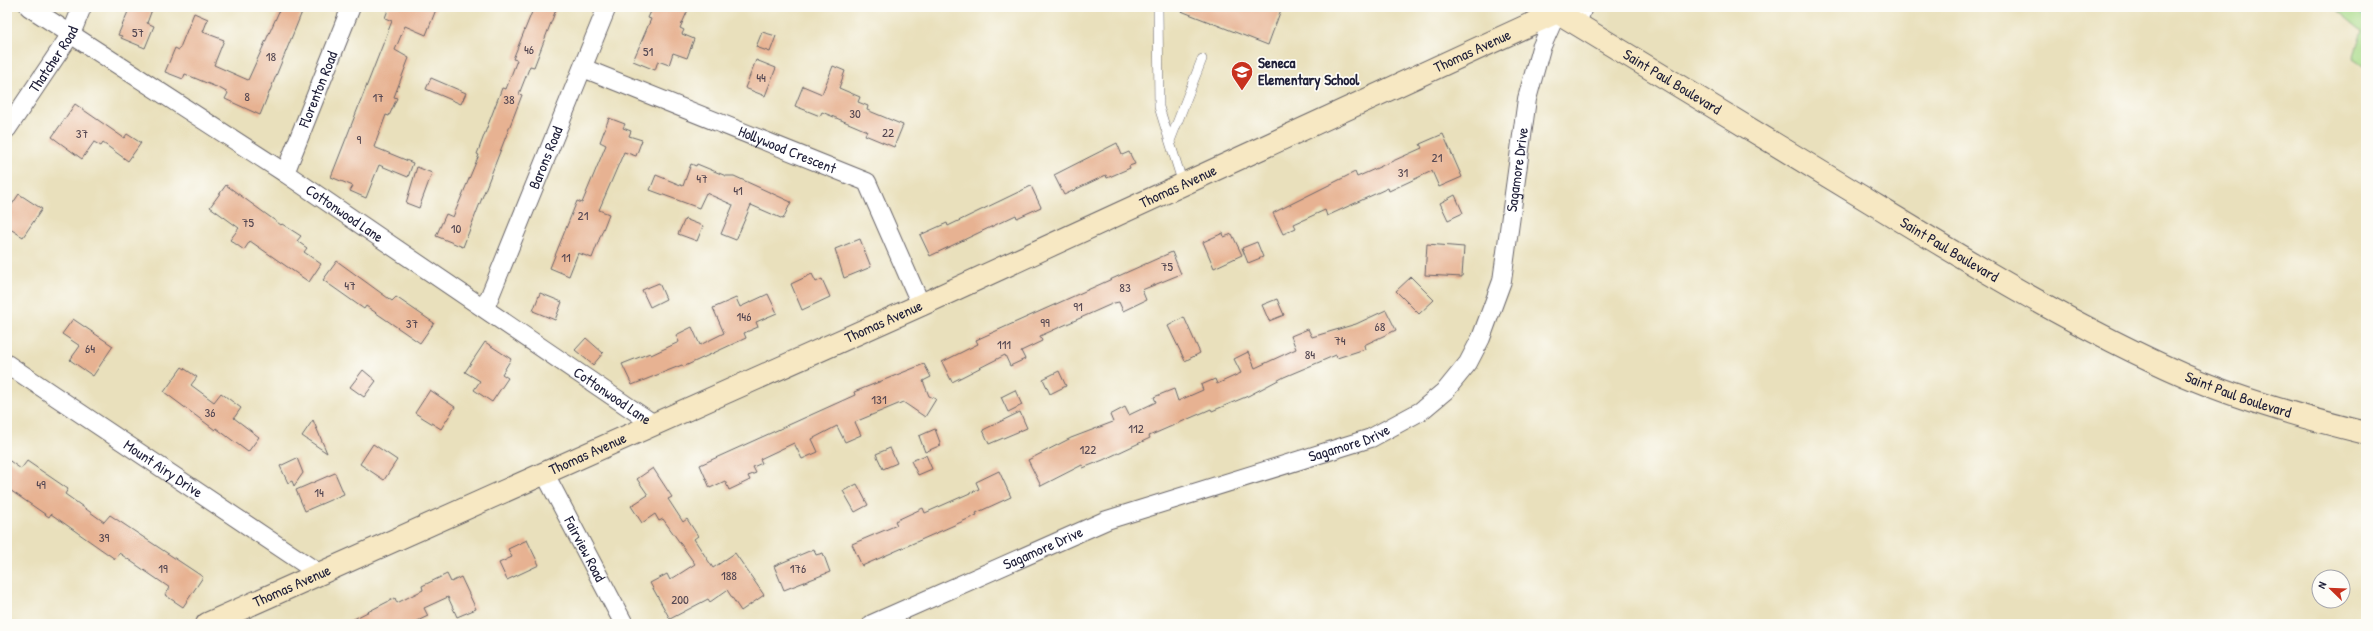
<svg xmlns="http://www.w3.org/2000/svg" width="2373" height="631" viewBox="0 0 2373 631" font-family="'Patrick Hand',sans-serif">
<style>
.green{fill:#a8da88;stroke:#657e62}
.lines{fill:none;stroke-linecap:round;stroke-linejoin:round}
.stream{stroke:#4aafc9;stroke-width:5}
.building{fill:#e7b292}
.service-casing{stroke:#686468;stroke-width:10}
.minor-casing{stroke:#686468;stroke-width:20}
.secondary-casing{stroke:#686468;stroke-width:24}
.service{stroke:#fff;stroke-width:9}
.minor{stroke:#fff;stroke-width:18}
.secondary{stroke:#f7e8c3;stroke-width:22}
.labels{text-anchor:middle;stroke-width:3.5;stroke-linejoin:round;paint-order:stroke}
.number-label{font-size:13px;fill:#534651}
.street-label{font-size:15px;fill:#22223b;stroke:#fdfcf7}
.poi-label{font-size:15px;font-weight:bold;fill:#22223b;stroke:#fdfcf7;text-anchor:start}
</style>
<rect width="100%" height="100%" fill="#fdfcf7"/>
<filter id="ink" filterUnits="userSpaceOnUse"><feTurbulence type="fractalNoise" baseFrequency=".025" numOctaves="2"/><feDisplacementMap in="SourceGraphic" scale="8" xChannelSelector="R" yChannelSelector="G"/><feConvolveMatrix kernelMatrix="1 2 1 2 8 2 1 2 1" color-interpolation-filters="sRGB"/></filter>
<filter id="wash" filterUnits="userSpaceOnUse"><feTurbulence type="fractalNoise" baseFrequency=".012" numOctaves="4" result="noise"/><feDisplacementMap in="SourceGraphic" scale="16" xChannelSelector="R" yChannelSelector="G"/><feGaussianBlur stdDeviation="0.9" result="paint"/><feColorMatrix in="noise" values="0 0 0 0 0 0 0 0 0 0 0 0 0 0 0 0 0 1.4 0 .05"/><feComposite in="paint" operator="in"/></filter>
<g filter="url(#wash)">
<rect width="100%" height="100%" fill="#e9e0bc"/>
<polygon class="green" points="2333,7 2366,7 2366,68 2353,59 2362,31"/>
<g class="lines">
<polyline class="stream" points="2355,7 2366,16"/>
</g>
<g id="blocks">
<g class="building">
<polygon points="130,7 153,7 147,23 154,26 145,48 121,38 122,36 118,35"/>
<polygon points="281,7 290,7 302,12 260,115 225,99 228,93 221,89 185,74 183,79 165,72 175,48 179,50 194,13 208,19 203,32 224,40 214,65 248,80"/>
<polygon points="389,7 437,7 426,35 405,26 395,50 409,58 394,97 397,98 389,116 386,115 374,147 413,163 408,177 379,165 366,198 350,191 353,186 331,177 392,21 385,18"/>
<polygon points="534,7 557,7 534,67 530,66 519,94 522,95 463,247 436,236 446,214 453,217 479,155 477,154 502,88 506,89 517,60 513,59"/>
<polygon points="653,7 680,7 688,10 680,28 684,30 682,34 694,39 687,58 673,53 669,65 658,61 655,70 633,61 651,19 648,18"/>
<polygon points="1171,7 1282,7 1268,45"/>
<polygon points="762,32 776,36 770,52 756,47"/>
<polygon points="756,60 776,68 765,96 745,88"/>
<polygon points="833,66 845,71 839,88 860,97 858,102 868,106 867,110 903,125 894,147 865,135 867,131 822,112 820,116 795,106 803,86 822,94"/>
<polygon points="431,78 466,93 461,104 426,89"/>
<polygon points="75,104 124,138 127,134 141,143 128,161 103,143 101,146 94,142 82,159 52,137"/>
<polygon points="609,118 625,124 623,128 631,131 629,136 642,140 636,156 624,152 599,210 609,214 592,258 578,253 569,276 550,268 577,201 582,203 606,145 600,142"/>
<polygon points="1443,134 1462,177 1439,187 1432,171 1389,191 1388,188 1327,216 1325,210 1294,224 1296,228 1283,234 1273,213 1355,172 1357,177 1422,148 1420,144"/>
<polygon points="1117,143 1122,155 1129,152 1135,164 1129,166 1130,168 1107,178 1106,175 1064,195 1054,175"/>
<polygon points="691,164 696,166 697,164 726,176 734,176 791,202 783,219 751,205 736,240 721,234 733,205 706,193 699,208 650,190 656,175 683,186"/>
<polygon points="417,167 432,173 419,208 406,203"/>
<polygon points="226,185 281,225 282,224 301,236 297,241 307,248 304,252 321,264 309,282 250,241 244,250 230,240 239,228 210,207"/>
<polygon points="1031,186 1041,207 1017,218 1016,215 930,256 920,235 947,223 948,226"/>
<polygon points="19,194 42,209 23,237 7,227 7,212"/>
<polygon points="1455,195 1463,213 1448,220 1440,203"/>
<polygon points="685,219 703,226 697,241 678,234"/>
<polygon points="1223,233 1224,237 1232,234 1242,255 1214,268 1203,242"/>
<polygon points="860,239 871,267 844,278 835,249"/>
<polygon points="1257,242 1263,257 1248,263 1242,248"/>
<polygon points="1427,244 1464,247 1462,277 1425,275"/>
<polygon points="1172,252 1181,274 1142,290 1146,300 1123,311 1119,302 1114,303 1040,336 1042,341 1021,351 1025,359 1010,366 1005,355 952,382 942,362 978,344 976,340"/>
<polygon points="337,261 392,301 396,297 434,323 420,343 366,306 364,309 323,280"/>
<polygon points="812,274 816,282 822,279 830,297 802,310 791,284"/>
<polygon points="1411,277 1434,300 1419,314 1396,291"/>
<polygon points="659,283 666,299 650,307 642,290"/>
<polygon points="540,293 562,302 555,320 533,311"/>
<polygon points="768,294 777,313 756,322 758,327 744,333 746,338 683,367 682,365 632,385 622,364 650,353 651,355 679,342 676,335 692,327 700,345 724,333 713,308 736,298 740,307"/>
<polygon points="1277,299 1284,315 1269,321 1262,305"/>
<polygon points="1386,310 1396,330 1364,345 1365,349 1337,358 1336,355 1284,377 1248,396 1212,411 1211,409 1149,436 1150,438 1103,460 1083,468 1082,465 1041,486 1028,460 1071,438 1113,422 1110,415 1125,407 1129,415 1156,402 1154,397 1174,389 1178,401 1203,390 1201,385 1215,379 1217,384 1241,373 1234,359 1248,352 1255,368 1296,349 1291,336 1308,329 1312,337 1356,324"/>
<polygon points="1184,317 1200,353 1185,361 1168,326"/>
<polygon points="73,319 113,346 93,376 70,360 80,346 62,334"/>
<polygon points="586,338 603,353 593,365 575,350"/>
<polygon points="485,342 511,359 502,374 508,378 492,402 474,390 480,381 465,372"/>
<polygon points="924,364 931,377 923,381 929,396 936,399 925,417 903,402 855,422 861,435 845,442 837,426 812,439 818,452 802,459 794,443 760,459 762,463 753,467 756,473 748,476 750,480 729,490 725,481 710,488 700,465 855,395 854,392"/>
<polygon points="182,367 197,377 191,385 214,402 221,393 241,408 234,418 259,437 248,452 216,428 215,430 164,392"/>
<polygon points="363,370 376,381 364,397 350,387"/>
<polygon points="1059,371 1066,386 1050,394 1043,379"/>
<polygon points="430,390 455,407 441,429 415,413"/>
<polygon points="1015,390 1022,405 1008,412 1001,397"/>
<polygon points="1020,412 1027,428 989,444 983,430"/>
<polygon points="313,420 327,453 302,436"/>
<polygon points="935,429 941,445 925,452 919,436"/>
<polygon points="373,444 397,460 384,480 360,464"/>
<polygon points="890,448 897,463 883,469 876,454"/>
<polygon points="926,455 932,469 918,475 911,461"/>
<polygon points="297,458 303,473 294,486 292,481 288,483 280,466"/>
<polygon points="7,459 21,469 27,461 68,489 65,494 104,522 110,515 203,577 183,607 165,595 170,588 119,553 115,559 51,514 49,517 7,488"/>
<polygon points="653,468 672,497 668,499 683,522 687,519 698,536 694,539 713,568 735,553 764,595 741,611 727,590 710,602 708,599 670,619 650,583 667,574 670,580 695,564 663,519 659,521 655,514 642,523 631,506 648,495 637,479"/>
<polygon points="999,471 1011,497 976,513 977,515 862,566 852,544 897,525 895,521 923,508 925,513 979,489 976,482"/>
<polygon points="335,473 344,494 305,511 296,490"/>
<polygon points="857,484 868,505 855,512 843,491"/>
<polygon points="527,540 539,565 507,580 499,563 512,557 508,549"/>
<polygon points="814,549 816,555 823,553 830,572 784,590 774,566"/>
<polygon points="447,574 451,582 461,577 476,609 457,617 448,597 424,608 428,616 411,624 344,624 395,598 397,603 423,590 422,586"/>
</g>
</g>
</g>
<g filter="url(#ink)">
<use href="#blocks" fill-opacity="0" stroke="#686468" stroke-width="1"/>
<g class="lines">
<g class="service-casing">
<g id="service">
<polyline points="1158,7 1159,107 1183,184"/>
<polyline points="1170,141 1202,59"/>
</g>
</g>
<g class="minor-casing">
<g id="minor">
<path id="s1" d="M29,7L285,173L655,425"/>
<polyline points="1577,24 1583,7"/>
<path id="s2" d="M583,68L867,182L921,305"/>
<path id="s3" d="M7,129L71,34L82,7"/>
<path id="s4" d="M285,173L351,7"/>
<path id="s5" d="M485,308L607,7"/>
<path id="s6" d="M7,364L320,574"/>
<path id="s7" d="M545,474L624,624"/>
<path id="s8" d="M872,624L1107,520L1371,438L1421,411L1446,390L1468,363L1481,338L1502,281L1527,99L1541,48L1557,12"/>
</g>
</g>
<g class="secondary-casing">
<g id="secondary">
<path id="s9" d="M207,624L921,305L1557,12C1662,76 1767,139 1872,203C1974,265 2077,328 2186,376C2244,401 2305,418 2366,433"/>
</g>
</g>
<use href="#service" class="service"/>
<use href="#minor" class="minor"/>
<use href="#secondary" class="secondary"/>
</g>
</g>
<defs>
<g id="school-pin" transform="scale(1.15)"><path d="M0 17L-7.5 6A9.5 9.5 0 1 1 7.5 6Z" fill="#c8321e" stroke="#fdfcf7"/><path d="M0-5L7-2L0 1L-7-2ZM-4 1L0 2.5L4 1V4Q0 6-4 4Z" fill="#fff"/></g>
</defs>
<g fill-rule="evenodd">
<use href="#school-pin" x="1242" y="72"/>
</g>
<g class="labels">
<g class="number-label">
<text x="138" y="37">57</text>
<text x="529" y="54">46</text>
<text x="648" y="56">51</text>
<text x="271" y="61">18</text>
<text x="761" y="82">44</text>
<text x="247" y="101">8</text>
<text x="378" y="102">17</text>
<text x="509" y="104">38</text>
<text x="855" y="118">30</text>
<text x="888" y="137">22</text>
<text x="82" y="138">37</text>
<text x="359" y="144">9</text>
<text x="1437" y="162">21</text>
<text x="1403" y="177">31</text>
<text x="702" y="183">47</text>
<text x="738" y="195">41</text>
<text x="583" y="220">21</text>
<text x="248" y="227">75</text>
<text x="456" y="233">10</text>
<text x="566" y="262">11</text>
<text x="1167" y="271">75</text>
<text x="350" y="290">47</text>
<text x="1125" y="292">83</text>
<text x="1078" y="311">91</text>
<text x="744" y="321">146</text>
<text x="1045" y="327">99</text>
<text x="412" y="328">37</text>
<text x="1380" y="331">68</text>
<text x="1340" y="345">74</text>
<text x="1004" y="349">111</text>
<text x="90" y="353">64</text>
<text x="1310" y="359">84</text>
<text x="879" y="404">131</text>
<text x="210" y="417">36</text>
<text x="1136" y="433">112</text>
<text x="1088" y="454">122</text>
<text x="41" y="489">49</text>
<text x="319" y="497">14</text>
<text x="104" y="542">39</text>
<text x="163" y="573">19</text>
<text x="798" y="573">176</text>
<text x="729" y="580">188</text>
<text x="680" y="604">200</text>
</g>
<g class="street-label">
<text dy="5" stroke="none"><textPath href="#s9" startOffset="1389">Thomas Avenue</textPath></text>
<text dy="5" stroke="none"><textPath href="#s3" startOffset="84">Thatcher Road</textPath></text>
<text dy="5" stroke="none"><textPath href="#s9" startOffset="1617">Saint Paul Boulevard</textPath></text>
<text dy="5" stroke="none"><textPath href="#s4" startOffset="90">Florenton Road</textPath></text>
<text dy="5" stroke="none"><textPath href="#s2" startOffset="220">Hollywood Crescent</textPath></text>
<text dy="5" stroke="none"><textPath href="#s5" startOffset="162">Barons Road</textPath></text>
<text dy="5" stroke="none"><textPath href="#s8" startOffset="859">Sagamore Drive</textPath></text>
<text dy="5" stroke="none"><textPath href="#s9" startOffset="1065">Thomas Avenue</textPath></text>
<text dy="5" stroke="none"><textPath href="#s1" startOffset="377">Cottonwood Lane</textPath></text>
<text dy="5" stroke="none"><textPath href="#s9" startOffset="1941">Saint Paul Boulevard</textPath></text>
<text dy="5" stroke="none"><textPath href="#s9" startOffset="741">Thomas Avenue</textPath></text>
<text dy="5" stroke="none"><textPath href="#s9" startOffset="2265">Saint Paul Boulevard</textPath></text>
<text dy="5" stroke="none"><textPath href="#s1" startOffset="701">Cottonwood Lane</textPath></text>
<text dy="5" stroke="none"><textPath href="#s8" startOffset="511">Sagamore Drive</textPath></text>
<text dy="5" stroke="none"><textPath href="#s9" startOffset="417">Thomas Avenue</textPath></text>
<text dy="5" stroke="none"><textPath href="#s6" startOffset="188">Mount Airy Drive</textPath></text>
<text dy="5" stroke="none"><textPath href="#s8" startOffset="187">Sagamore Drive</textPath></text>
<text dy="5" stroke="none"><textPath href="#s7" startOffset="85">Fairview Road</textPath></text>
<text dy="5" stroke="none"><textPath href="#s9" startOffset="93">Thomas Avenue</textPath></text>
</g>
<g class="poi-label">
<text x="1258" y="68">Seneca<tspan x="1258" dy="17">Elementary School</tspan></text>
</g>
</g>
<rect width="2373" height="631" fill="none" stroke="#fdfcf7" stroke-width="24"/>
<g transform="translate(2331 589) rotate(293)"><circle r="19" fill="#fdfcf7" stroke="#a5a5ac"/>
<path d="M0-3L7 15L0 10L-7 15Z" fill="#c8321e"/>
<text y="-6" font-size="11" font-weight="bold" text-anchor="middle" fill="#22223b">N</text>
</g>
</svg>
